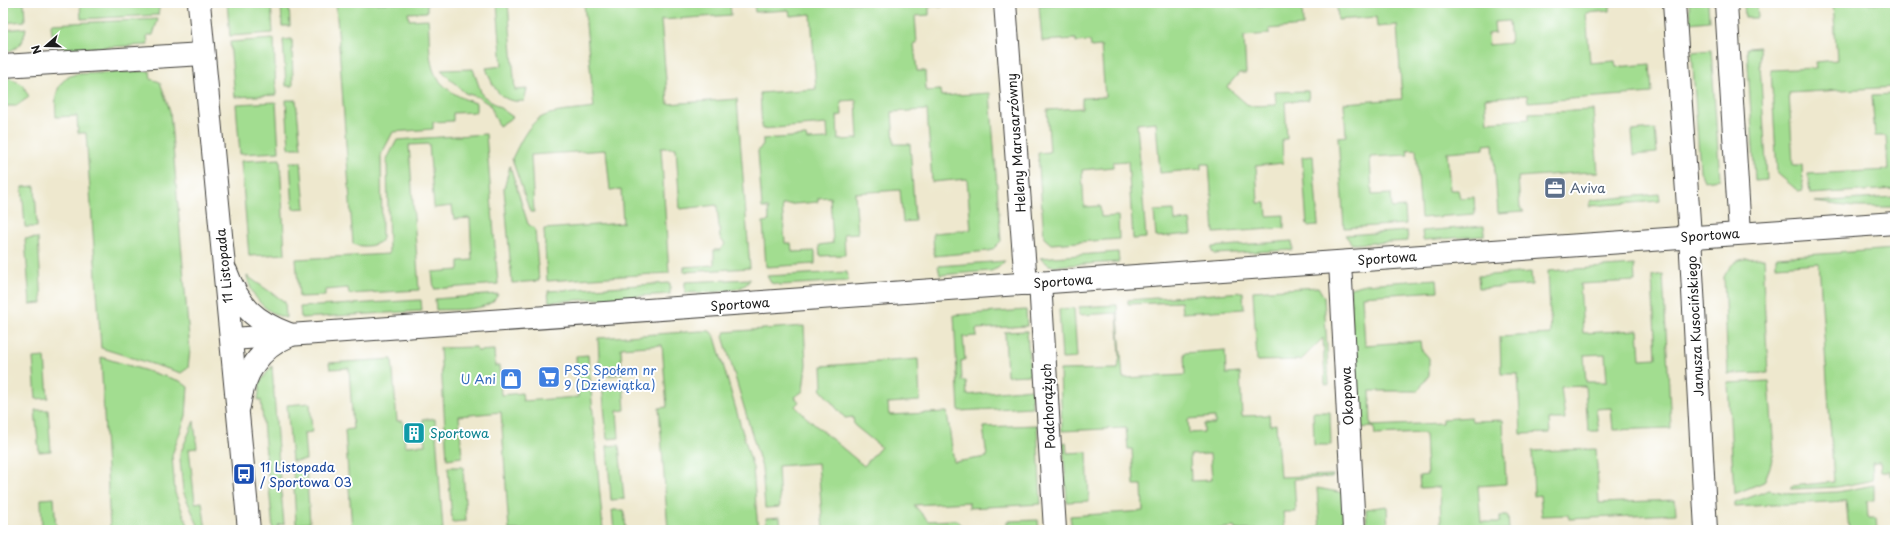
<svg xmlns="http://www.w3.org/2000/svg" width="1898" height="533" viewBox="0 0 1898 533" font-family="'Playpen Sans',sans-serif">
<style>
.green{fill:#a2dd90;stroke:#5f7c56;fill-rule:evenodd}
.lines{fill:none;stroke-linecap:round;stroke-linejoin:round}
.minor-casing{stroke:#3c3b37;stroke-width:24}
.major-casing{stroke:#3c3b37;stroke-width:24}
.minor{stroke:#fff;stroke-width:22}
.major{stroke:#fff;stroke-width:22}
.labels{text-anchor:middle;stroke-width:4;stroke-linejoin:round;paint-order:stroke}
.street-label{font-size:13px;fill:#1c1c1c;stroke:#fff}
.service-label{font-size:13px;fill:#4e5e75;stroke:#fff;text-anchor:start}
.shop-label{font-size:13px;fill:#366cbe;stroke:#fff;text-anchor:start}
.culture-label{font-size:13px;fill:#0d838f;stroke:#fff;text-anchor:start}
.transit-label{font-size:13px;fill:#164399;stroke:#fff;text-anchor:start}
</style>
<rect width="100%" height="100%" fill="#fff"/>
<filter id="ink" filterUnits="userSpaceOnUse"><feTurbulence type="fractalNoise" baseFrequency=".025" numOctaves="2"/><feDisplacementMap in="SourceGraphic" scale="8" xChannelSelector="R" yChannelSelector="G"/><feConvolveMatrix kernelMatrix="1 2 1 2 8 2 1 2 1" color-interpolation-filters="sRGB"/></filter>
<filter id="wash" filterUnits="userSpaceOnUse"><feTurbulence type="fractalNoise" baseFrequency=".012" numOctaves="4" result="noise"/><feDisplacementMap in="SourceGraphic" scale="16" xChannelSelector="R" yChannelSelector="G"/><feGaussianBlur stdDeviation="0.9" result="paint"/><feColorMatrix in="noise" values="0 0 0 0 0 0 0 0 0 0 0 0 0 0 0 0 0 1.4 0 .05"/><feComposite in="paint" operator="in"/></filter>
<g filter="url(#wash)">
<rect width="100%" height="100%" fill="#eee8ce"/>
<g class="green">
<polygon points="3,3 24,3 25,21 3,23"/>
<polygon points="80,3 160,3 158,15 81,19"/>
<polygon points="227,3 271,3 273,33 230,36"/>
<polygon points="281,3 289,3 290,26 282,26"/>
<path d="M336,3H427V12L408,13L409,20L428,19C430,35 428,54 433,69C438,86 460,99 476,103V112L453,113V121L433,122V129L393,132L381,155L382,238L380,242C371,247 362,247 353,244Z"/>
<path d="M497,3H508L515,90L527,89L524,101C500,104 493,87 486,68L502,66Z"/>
<path d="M584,3H730L731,15L661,20L668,104L737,99L750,268L684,272V267L714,265V250H720L725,244L720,238L717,205L680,209L676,148H661L669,273L547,281L544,229L623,223L621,189L610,190L606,150L531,155L534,212H530L512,159C536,107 543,115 594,108Z"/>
<path d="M754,3H950V5L929,7V15L915,16L917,44H914L917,71H925L926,91L940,90L941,96L990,93L1001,241L993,249L989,251L934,256L933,233L971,230L967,179L932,182L927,110L892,112L894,144H910L915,221L903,222L900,190L855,193L858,233L844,234L845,255L820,256L819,245L833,243L830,197L818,198V202L782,205L785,243H791L792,252L815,251V264L766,267L763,222L769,221L768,208H762L758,151L763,144V139L806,136L807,140L828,139L827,124L762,129L760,93L816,89L811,14L790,16L789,10L755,12ZM856,100L858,139L838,140L837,116L842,115L841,101Z"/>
<polygon points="1075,3 1258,3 1258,6 1302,3 1303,26 1269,29 1269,34 1244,36 1246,73 1239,73 1227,87 1249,106 1276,105 1275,92 1308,91 1309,100 1285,102 1287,139 1282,139 1283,163 1256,166 1258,203 1266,203 1267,216 1284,215 1284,228 1214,233 1209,164 1201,164 1201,169 1160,173 1156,122 1137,124 1146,238 1133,239 1128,161 1113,162 1113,167 1082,170 1084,207 1100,206 1101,217 1118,216 1119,239 1051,244 1044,238 1038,153 1050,152 1047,110 1082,108 1082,98 1105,97 1101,46 1091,47 1090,41 1076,42 1076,39 1042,41 1039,5"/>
<path d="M1340,3H1637L1610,5V11L1586,13L1590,63L1615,61L1616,67L1650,64L1652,93L1528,102L1527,95L1485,98L1487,122L1529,119V113L1593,110L1598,173L1590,172L1518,177L1520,208L1524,211L1498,213L1493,144L1484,145V149L1447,152L1450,190H1458L1460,198L1474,197L1475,214L1421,218L1416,149L1407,150L1408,155L1370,157L1372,195L1391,194L1392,208L1405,207L1406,224L1344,228L1338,137L1346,136L1344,103L1402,99L1397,25L1377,27L1376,17L1338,20L1337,7ZM1509,21L1511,43L1489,45L1488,34L1495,33L1494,22Z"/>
<polygon points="1689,3 1708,3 1709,21 1690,23"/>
<polygon points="1744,3 1757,3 1758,18 1745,18"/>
<polygon points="1833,3 1895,3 1895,87 1789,93 1793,165 1802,165 1803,190 1798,191 1777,173 1771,70 1816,68 1815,62 1837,60"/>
<path d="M158,19L153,35H147L148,45L67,49C53,45 52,37 51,24Z"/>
<path d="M26,28C24,42 17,51 3,52V30Z"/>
<polygon points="274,39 276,95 235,97 230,42"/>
<polygon points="292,39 293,86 286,86 283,40"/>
<polygon points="1759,47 1767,180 1755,181 1747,48"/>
<polygon points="1711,50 1720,179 1704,181 1700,171 1692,52"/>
<polygon points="473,69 482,95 513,117 499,126 490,105 478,97 465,93 441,70"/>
<path d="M150,71L151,79L160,82L170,111L190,350L188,368L181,373L101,348L86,133H78L77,116L56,117C55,99 54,80 76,74Z"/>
<polygon points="10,78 23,85 29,97 16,106 3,106 3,79"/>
<polygon points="1895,94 1895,189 1810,194 1808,174 1888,170 1886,136 1875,136 1872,95"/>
<polygon points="286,100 296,100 301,148 289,148"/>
<polygon points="276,102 279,152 240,154 236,104"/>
<polygon points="1655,129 1657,153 1634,155 1632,131"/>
<polygon points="486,134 498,284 434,289 432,272 459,270 459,261 472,260 470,218 454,219 452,206 434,208 429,144 409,145 419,290 349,294 348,288 325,290 325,296 299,297 296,259 389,254 387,159 397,140"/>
<polygon points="1313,156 1318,225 1307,226 1302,157"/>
<polygon points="280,159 285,254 249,256 241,161"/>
<polygon points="290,162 301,162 305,208 293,209"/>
<polygon points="510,166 528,224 535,229 539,281 512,283 504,189"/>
<polygon points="35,186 37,227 25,227 22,187"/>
<polygon points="1659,194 1660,201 1589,206 1592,200"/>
<polygon points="1895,197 1895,207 1854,207 1815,202"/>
<polygon points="1174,210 1175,221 1190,220 1192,234 1156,237 1154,211"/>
<polygon points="1484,226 1484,236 1423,240 1422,231"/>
<polygon points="1407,231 1408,241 1356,244 1352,244 1345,235"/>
<polygon points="38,238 42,303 30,304 25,239"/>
<polygon points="1292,241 1293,250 1214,254 1212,252 1212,247"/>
<polygon points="1895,249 1895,474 1890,476 1890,471 1881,471 1880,462 1872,462 1873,480 1837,487 1791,489 1791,486 1834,482 1819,263 1776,266 1776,257"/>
<polygon points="1118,252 1119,262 1054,266 1049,265 1040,258"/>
<path d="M1764,258L1765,276L1763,277L1768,373L1728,374L1724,277C1734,256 1743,259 1764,258Z"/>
<polygon points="1005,261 998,268 991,271 940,275 938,266"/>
<path d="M1634,265L1635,281L1580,284L1583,333L1638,330L1640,359L1656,358L1652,276L1663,274L1671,428L1613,430L1611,408L1596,409L1599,431H1588L1585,386L1561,387L1565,419H1549L1550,433L1521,434L1518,374H1501L1500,337L1551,334L1548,271ZM1605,354L1607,382H1586L1584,355Z"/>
<polygon points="847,272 848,281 781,285 771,283 767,276"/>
<polygon points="1531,272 1532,285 1479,288 1478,276"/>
<path d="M247,276L285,302L286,318C265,313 251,296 247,276Z"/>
<path d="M750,279C745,295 700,292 685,293V282Z"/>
<polygon points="1437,279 1438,291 1362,296 1365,345 1420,341 1421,349 1429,358 1429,375 1418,391 1370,391 1371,426 1442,423 1442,419 1471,417 1472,421 1503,420 1506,484 1478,486 1481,522 1500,522 1500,516 1508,516 1509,530 1435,530 1441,528 1440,487 1420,488 1419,476 1427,475 1425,433 1375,435 1374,427 1357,428 1350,288 1366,284"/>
<polygon points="670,283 670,294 549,302 548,291"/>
<polygon points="1318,287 1324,297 1329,385 1325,384 1323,338 1301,360 1257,361 1253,291"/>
<polygon points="1243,292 1244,309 1182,313 1181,302 1128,304 1128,300"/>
<path d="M498,294C491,313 454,309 436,310L435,299Z"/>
<polygon points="421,300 422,311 301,318 300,307"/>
<path d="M1117,305L1123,378L1185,375L1184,353L1225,350L1226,374L1240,373L1242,416L1269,415L1270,425L1276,424L1280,477L1333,475V477L1294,479L1296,512H1283L1285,530H1235V527L1207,530H1072L1070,516L1143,511L1142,485H1134L1132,449H1128L1126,428L1062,431L1060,370L1118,369L1120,355L1117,313L1079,315V307ZM1215,417V424H1204V432L1189,433L1188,419ZM1210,454L1212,480L1191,481L1190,455Z"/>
<polygon points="1074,308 1077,358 1062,359 1059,309"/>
<polygon points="1026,310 1027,326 976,329 977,336 963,337 965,360 961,361 962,381 966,381 967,395 1031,389 1032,407 959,411 954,315"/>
<polygon points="804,326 806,364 803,391 795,397 799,402 795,406 808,419 864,466 881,447 854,425 853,417 845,418 820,389 823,386 822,366 918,359 920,401 888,403 889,415 947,412 954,462 987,457 983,427 1037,425 1041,504 969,508 969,502 914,505 928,521 957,520 961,524 961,530 823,530 818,463 778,466 780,507 765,508 762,468 723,336 725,332"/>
<polygon points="700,331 710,331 715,337 753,468 758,530 668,530 659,408 667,407 662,345 621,348 622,374 600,376 598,338"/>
<polygon points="1027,331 1030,375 1007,376 1005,332"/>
<polygon points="476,347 477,351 494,350 495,366 499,366 501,395 522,393 523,401 578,397 576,356 588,355 603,530 509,530 501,412 459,416 462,457 447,459 440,348"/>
<polygon points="45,357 48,398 36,399 33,358"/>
<polygon points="101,357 180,381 188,387 186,416 172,455 175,493 190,530 74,530 110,528"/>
<polygon points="392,359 397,421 403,421 405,446 425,445 423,419 435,419 443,530 352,530 345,430 353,429 349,368 330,369 329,363"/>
<polygon points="272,366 279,463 273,463 273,469 279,469 284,524 278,525 278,530 273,530 261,400 258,400 260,382"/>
<polygon points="1769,381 1774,452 1770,467 1764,482 1734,494 1728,383"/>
<polygon points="623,383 625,410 617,411 619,438 607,439 602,384"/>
<polygon points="310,403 312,432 304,433 306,460 292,461 287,405"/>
<polygon points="35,410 48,410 51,451 39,452"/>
<polygon points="1313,412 1330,412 1331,445 1314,445"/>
<polygon points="194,421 197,448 189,449 195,503 202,502 206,530 200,530 183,491 180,459 180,454"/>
<polygon points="1066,442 1067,453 1087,452 1089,501 1067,502 1063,443"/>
<polygon points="619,445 624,499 611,500 607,446"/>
<polygon points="1596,449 1599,503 1675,500 1676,514 1569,519 1568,515 1542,516 1540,495 1534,496 1532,451"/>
<polygon points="306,467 310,523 296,524 293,468"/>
<polygon points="448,467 463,467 466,521 452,522"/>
<polygon points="1874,485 1874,500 1867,501 1868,518 1876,518 1877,530 1849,530 1846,501 1735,507 1735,503 1769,490 1791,494 1838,492"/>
<polygon points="1317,488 1344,493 1345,530 1320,530"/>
<polygon points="54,498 56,530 42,530 41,499"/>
<polygon points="1892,499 1895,499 1895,530 1894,530"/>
<polygon points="1387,506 1388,530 1367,530 1366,509"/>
<polygon points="612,510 624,510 626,530 614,530"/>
<polygon points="780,517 781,530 767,530 766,518"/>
<polygon points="1038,520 1039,530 1007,530 1007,521"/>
</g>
</g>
<g filter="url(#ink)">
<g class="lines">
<g class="minor-casing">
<g id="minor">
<polyline points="1005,3 1026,284"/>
<polyline points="1674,3 1690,236 1706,530"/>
<polyline points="1726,3 1740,233"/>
<polyline points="3,66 203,54"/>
<polyline points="1340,262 1354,530"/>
<path d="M226,271C239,306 254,321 289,334"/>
<polyline points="1040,282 1055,530"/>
<polyline points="232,339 1895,223"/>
<path d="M239,406C244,374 258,349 289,336"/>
</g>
</g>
<g class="major-casing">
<polyline id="major" points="199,3 249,530"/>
</g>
<use href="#minor" class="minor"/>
<use href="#major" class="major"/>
</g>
</g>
<defs>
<g id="office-square" transform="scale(1.15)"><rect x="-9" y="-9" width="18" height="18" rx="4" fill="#5c6f8a" stroke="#fff"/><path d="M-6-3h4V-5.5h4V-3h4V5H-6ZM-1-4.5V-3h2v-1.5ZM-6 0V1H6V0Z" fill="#fff"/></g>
<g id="supermarket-square" transform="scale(1.15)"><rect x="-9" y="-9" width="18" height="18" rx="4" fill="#3f7fe0" stroke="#fff"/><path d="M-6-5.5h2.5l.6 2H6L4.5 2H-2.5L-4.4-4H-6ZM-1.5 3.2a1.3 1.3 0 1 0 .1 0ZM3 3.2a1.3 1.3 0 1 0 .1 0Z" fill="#fff"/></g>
<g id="shop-square" transform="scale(1.15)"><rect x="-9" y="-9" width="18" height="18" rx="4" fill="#3f7fe0" stroke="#fff"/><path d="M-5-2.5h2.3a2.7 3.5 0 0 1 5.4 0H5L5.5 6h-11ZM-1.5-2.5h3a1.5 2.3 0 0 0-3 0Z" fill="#fff"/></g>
<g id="building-square" transform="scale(1.15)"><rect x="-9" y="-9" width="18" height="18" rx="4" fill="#0f9aa8" stroke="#fff"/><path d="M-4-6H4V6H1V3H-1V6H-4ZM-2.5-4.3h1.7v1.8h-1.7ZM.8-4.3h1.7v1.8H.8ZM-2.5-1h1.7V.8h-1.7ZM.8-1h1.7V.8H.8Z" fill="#fff"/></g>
<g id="bus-square" transform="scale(1.15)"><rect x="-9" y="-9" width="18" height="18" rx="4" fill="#1a4fb4" stroke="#fff"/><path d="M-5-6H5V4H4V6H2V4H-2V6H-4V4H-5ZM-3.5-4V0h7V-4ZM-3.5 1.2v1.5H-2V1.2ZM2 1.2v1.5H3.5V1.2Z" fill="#fff"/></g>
</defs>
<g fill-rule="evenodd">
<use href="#office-square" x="1555" y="188"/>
<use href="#supermarket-square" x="549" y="377"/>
<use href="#shop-square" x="511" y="379"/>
<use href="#building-square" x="414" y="433"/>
<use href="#bus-square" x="244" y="474"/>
</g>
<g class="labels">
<g class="street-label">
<text transform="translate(1016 143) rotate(-94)" y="5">Heleny Marusarzówny</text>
<text transform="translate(1710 235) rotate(-4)" y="5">Sportowa</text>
<text transform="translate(1387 258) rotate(-4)" y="5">Sportowa</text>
<text transform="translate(224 266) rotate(-96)" y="5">11 Listopada</text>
<text transform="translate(1063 281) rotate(-4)" y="5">Sportowa</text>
<text transform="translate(740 304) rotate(-4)" y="5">Sportowa</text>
<text transform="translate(1695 326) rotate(-93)" y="5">Janusza Kusocińskiego</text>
<text transform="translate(1347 396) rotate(-93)" y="5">Okopowa</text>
<text transform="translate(1048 406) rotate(-93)" y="5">Podchorążych</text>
</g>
<g class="service-label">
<text x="1570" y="193">Aviva</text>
</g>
<g class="shop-label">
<text x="564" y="375">PSS Społem nr<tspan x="564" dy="15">9 (Dziewiątka)</tspan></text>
<text x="496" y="384" text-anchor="end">U Ani</text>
</g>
<g class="culture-label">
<text x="430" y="438">Sportowa</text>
</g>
<g class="transit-label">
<text x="260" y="472">11 Listopada<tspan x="260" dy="15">/ Sportowa 03</tspan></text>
</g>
</g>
<rect width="1898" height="533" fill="none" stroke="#fff" stroke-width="16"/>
<g transform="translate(46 46) rotate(250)" stroke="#ffffff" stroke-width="3" paint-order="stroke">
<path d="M0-3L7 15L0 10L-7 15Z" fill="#1c1c1c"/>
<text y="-6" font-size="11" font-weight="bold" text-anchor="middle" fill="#1c1c1c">N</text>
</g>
</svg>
